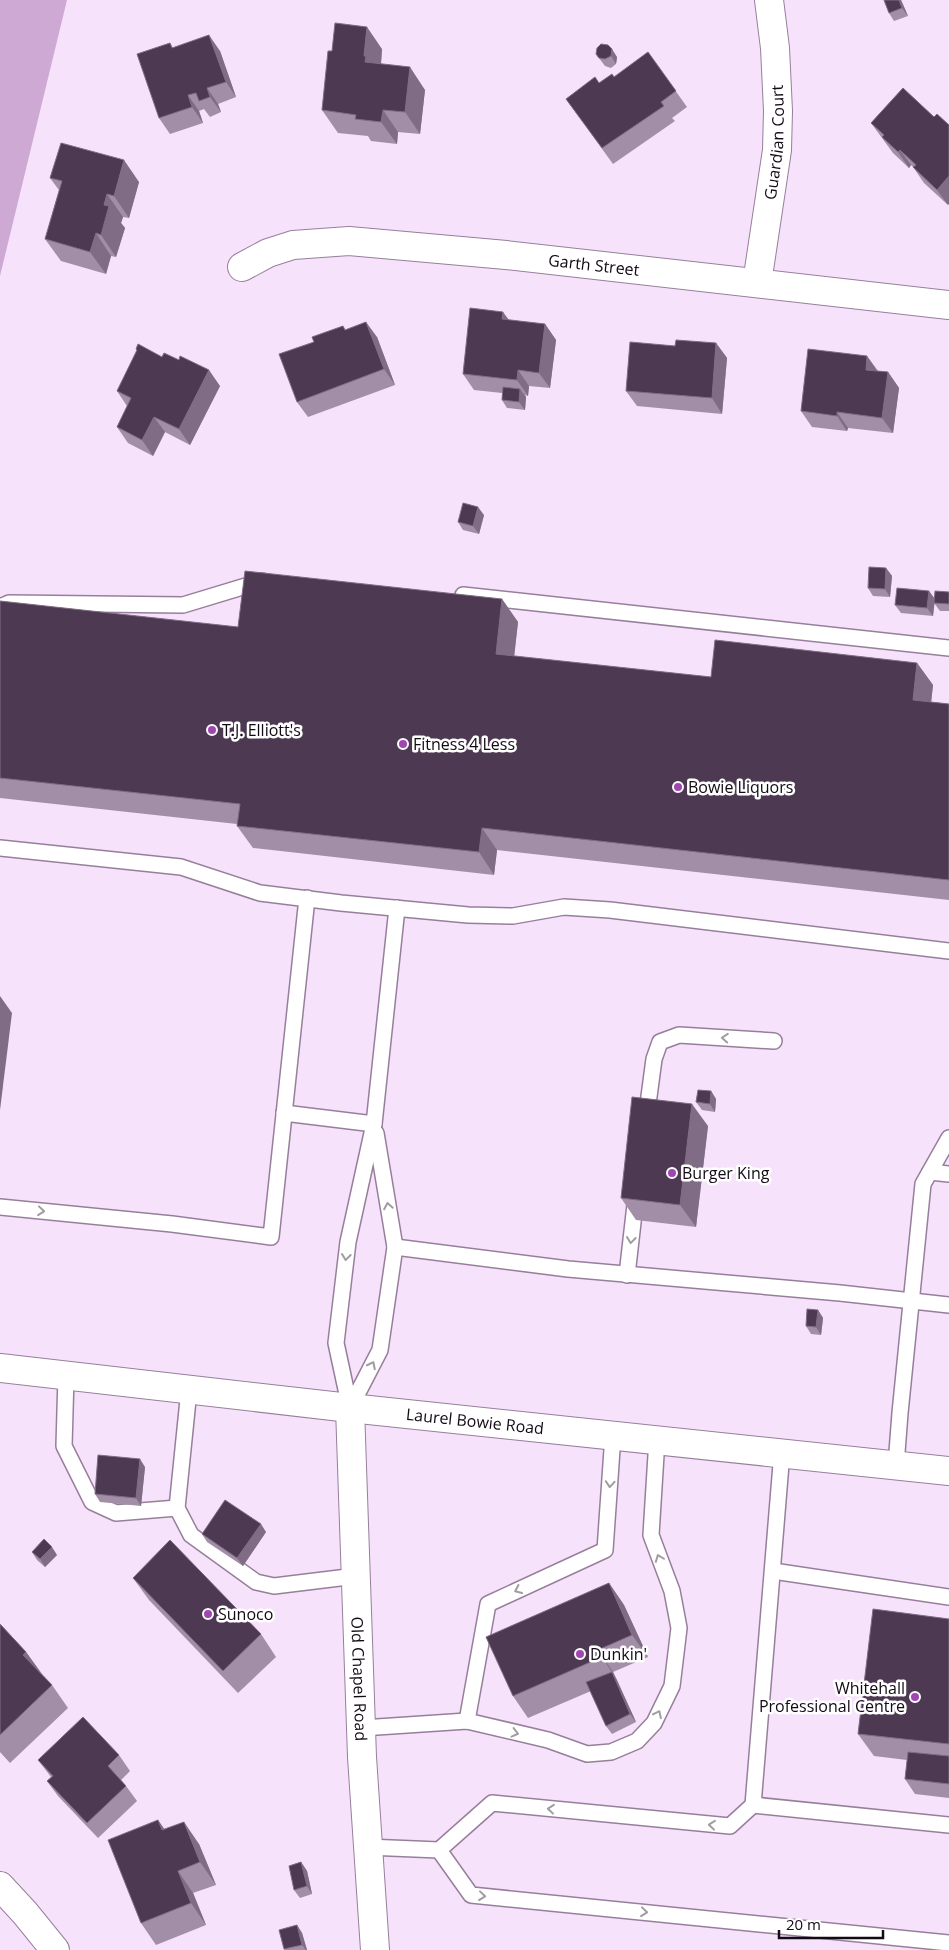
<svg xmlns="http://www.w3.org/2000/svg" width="949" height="1950" viewBox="0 0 949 1950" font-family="'Open Sans',sans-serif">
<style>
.forest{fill:#cda9d3}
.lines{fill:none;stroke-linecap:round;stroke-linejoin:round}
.lane-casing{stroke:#977f9b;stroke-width:18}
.street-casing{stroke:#977f9b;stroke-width:30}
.secondary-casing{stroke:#977f9b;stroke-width:30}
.primary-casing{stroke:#977f9b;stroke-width:30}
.lane{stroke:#fff;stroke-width:15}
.street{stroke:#fff;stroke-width:28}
.secondary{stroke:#fff;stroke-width:28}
.primary{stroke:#fff;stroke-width:28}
.wall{fill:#a28ea6}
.shaded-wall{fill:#816c85}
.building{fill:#4e3952;stroke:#816c85}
.oneway{stroke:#a09da1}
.poi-dot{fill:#a046b1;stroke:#fff;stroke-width:2}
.labels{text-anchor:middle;stroke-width:5;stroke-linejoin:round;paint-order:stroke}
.street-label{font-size:16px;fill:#120a14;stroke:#fff}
.poi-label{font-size:16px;fill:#120a14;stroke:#fff;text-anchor:start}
</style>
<rect width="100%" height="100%" fill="#f7e2fb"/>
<polygon class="forest" points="0,0 67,0 0,276"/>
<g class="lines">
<g class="lane-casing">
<g id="lane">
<polyline points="463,595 949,648"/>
<polyline points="0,607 9,603 183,605 262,581"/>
<polyline points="0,848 181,867 260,893 341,903 468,915 513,916 564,907 610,910 949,951"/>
<polyline points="284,1113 374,1124"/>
<polyline points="646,1119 654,1059 660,1042 679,1035 774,1041"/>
<polyline points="930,1172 949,1174"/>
<polyline points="0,1207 172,1224 271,1237 307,898"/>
<polyline points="395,1247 568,1269 840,1293 949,1305"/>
<polyline points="627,1275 636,1196"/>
<polyline points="66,1376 64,1446 92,1502 116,1513 177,1508"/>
<polyline points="189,1390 177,1508 191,1535 256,1582 274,1586 356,1576"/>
<polyline points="350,1408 336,1343 348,1242 374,1124 397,908"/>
<polyline points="350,1408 380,1350 395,1247 376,1133"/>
<polyline points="896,1465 900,1413 923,1184 949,1138"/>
<polyline points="773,1571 949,1597"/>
<polyline points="467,1721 488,1604 605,1550 613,1435"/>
<polyline points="362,1728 467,1721 548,1740 587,1754 611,1752 637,1741 654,1723 672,1686 679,1628 672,1591 651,1535 657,1439"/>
<polyline points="753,1805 949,1825"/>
<polyline points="367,1847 439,1850 492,1803 730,1826 753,1805 782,1452"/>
<polyline points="439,1850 471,1895 949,1943"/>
</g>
</g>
<g class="street-casing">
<g id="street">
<path id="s1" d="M242,267L268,253L293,245L349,241L506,255L949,305"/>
<path id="s2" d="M757,283L777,150L778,111L775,48L769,0"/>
<polyline points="0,1886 25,1913 55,1950"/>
</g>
</g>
<g class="secondary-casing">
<g id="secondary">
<path id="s3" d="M350,1408L362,1757L375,1950"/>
</g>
</g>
<g class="primary-casing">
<g id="primary">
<path id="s4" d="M0,1368L350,1408L949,1471"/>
</g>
</g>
<use href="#lane" class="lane"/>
<use href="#street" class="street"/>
<use href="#secondary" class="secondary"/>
<use href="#primary" class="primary"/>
</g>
<g class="wall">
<polygon points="884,0 901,0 908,16 894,21 889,13"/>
<polygon points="170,43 173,48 220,51 236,97 218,104 221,112 210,117 204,109 199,111 203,123 170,134 159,118"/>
<polygon points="382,49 381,64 425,90 420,134 398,132 397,144 371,141 368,136 338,133 322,110 332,51"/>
<polygon points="648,52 687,107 672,118 675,121 613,164 566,99 614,77"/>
<polygon points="596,54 617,57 616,64 611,68 605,66"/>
<polygon points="903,88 948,205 924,183 913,167 911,165 909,168 893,153 871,123"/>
<polygon points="50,178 139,182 129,218 123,217 121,223 125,228 116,257 111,256 106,274 61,261 45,239 59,190"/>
<polygon points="509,320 545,324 556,340 550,388 529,386 528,396 525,395 526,397 525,410 507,408 502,400 502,393 474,390 463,374"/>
<polygon points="346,330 377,337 395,385 308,417 297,402"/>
<polygon points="716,343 727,358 722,414 637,406 626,391 675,346"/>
<polygon points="136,349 220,386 190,445 165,432 153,456 128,443 117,427 127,406 117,391 137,351"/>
<polygon points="867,356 878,371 888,372 899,388 893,433 848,428 847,431 812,427 801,411"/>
<polygon points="484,515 479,534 463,530 458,522"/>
<polygon points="886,568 892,576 890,597 873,596 868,588"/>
<polygon points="929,591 934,599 949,592 949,611 940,611 934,603 933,616 901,613 895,605"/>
<polygon points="502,599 518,622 514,656 711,677 917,663 933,685 931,702 949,704 949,900 497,850 494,875 253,848 237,826 237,824 0,798 0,601 238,627"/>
<polygon points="711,1091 716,1099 715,1112 702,1110 696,1102"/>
<polygon points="708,1126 696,1227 636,1220 621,1198"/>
<polygon points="818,1310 823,1318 821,1335 811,1334 806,1326"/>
<polygon points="145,1467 141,1506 100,1502 95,1494"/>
<polygon points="266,1532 243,1566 207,1542 202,1534"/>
<polygon points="32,1552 57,1555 45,1567 37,1560"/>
<polygon points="133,1578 261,1634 276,1657 238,1693 149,1600"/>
<polygon points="609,1583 624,1605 648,1657 613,1672 636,1722 612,1734 606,1726 591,1691 528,1718 513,1696"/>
<polygon points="949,1619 949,1798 915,1794 905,1779 907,1760 874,1756 858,1734"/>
<polygon points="0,1624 26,1652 41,1673 52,1685 68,1708 10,1763 0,1752"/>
<polygon points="119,1755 130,1771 121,1780 126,1786 137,1801 98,1838 58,1796 47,1781 51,1777 38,1760"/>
<polygon points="158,1820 164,1829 199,1844 216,1885 193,1893 206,1925 156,1945 141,1923"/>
<polygon points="301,1862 307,1871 312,1894 300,1898 294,1890"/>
<polygon points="297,1925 302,1933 307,1950 284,1950 284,1949"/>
</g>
<g class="shaded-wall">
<polygon points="899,0 901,0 908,16 902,8"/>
<polygon points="367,27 382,49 380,76 365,62 364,56"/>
<polygon points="209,35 220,51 236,97 226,82"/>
<polygon points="612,49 617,57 616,64 611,56"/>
<polygon points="410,67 425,90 420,134 405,112"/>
<polygon points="207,88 218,104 221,112 210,97"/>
<polygon points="188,95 199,111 203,123 192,107"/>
<polygon points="383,110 398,132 397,144 381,122"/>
<polygon points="900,150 911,165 909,168 898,152"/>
<polygon points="124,160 139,182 129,218 114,196"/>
<polygon points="949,176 949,204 948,205 937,190"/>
<polygon points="107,194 123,217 121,223 125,228 116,257 101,235 104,205"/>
<polygon points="96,233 111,256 106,274 90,252"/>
<polygon points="503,312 514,327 502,319"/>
<polygon points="366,322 377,337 395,385 384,369"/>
<polygon points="545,324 556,340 550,388 539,373"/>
<polygon points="716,343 727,358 722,414 712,398"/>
<polygon points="867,356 878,372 866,370"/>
<polygon points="209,370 220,386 190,445 179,429"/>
<polygon points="518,370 529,386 528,396 517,380"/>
<polygon points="888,372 899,388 893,433 882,418"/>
<polygon points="520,389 526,397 525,410 519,402"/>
<polygon points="837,412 848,428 847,431 837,416"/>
<polygon points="154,417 165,432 153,456 142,440"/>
<polygon points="478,507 484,515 479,534 473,526"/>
<polygon points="886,568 892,576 890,597 885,589"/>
<polygon points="929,591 935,599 933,616 927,608"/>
<polygon points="502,599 518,622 512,676 496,654"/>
<polygon points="917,663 933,685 929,722 913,700"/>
<polygon points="482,828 497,850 494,875 479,852"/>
<polygon points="0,996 12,1013 0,1110"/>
<polygon points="711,1091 716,1099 715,1112 710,1104"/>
<polygon points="692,1104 708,1126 696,1227 680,1205"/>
<polygon points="818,1310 823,1318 821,1335 816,1327"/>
<polygon points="140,1459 145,1467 141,1506 136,1498"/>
<polygon points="261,1524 266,1532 243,1566 237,1558"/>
<polygon points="52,1547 57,1555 45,1567 40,1559"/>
<polygon points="609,1583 624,1605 648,1657 632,1635"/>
<polygon points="598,1650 613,1672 617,1680 602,1657"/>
<polygon points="26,1652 42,1674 23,1655"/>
<polygon points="612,1672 617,1680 636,1722 630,1714"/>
<polygon points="158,1820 174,1843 162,1830"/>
<polygon points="184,1822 199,1844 216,1885 200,1862"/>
<polygon points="301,1862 307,1871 312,1894 307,1886"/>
<polygon points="178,1871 193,1893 206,1925 191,1903"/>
<polygon points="297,1925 302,1933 307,1950 306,1950 302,1945"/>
</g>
<g class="building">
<polygon points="884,0 899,0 902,8 889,13"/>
<polygon points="335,23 367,27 364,56 366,56 365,62 410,67 405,112 383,110 381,122 355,119 356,115 322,110 328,51 332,51"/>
<polygon points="209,35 226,82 207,88 210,97 199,101 196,93 188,95 192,107 159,118 137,54 170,43 172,48"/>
<polygon points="601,44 608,45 612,49 611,56 605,59 599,58 596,54 597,48"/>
<polygon points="648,52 676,91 661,102 664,106 602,148 566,99 595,77 599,83 612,74 614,77"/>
<polygon points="903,88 934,117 937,114 949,125 949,176 937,190 913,167 916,165 900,150 898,152 882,137 884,135 871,123"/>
<polygon points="61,143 124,160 114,196 107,194 104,205 109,206 101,235 96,233 90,252 45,239 62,181 50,178"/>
<polygon points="470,308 503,312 502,319 545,324 539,373 518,370 517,380 463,374"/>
<polygon points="366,322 384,369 297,402 279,354 314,342 312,337 343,326 345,330"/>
<polygon points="676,340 716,343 712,398 626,391 630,342 675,346"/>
<polygon points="138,344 162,357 164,353 179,360 180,356 209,370 179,429 154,417 142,440 117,427 131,398 117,391 137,350 136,349"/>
<polygon points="808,349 867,356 866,370 888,372 882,418 837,412 837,416 801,411"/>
<polygon points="503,387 520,389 519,402 502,400"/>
<polygon points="463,503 478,507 473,526 458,522"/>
<polygon points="869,567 886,568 885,589 868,588"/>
<polygon points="245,571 502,599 496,654 711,677 715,640 917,663 913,700 949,704 949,880 482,828 479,852 237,826 240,804 0,778 0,601 238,627"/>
<polygon points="897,588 929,591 927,608 895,605"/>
<polygon points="935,591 949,592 949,604 934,603"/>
<polygon points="698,1090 711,1091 710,1104 696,1102"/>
<polygon points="632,1097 692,1104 680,1205 621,1198"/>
<polygon points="807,1309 818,1310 816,1327 806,1326"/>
<polygon points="98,1455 140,1459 136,1498 95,1494"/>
<polygon points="225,1500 261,1524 237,1558 202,1534"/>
<polygon points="44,1539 52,1547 40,1559 32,1552"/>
<polygon points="170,1540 261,1634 223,1671 133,1578"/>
<polygon points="609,1583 632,1635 598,1650 602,1657 513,1696 486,1637"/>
<polygon points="873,1609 949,1619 949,1744 858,1734"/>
<polygon points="0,1624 26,1652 23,1655 52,1685 0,1735"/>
<polygon points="612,1672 630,1714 606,1726 586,1682"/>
<polygon points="83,1717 119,1755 108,1766 126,1786 87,1823 47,1781 53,1776 38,1760"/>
<polygon points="908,1752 949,1756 949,1784 905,1779"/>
<polygon points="158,1820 162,1830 184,1822 200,1862 178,1871 191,1903 141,1923 108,1840"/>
<polygon points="301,1862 307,1886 294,1890 289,1866"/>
<polygon points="297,1925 302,1945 284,1949 279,1930"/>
</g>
<defs><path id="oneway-chevron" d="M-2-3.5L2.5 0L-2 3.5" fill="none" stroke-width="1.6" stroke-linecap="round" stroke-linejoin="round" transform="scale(1.25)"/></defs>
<g class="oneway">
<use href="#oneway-chevron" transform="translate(725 1038) rotate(-176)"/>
<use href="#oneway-chevron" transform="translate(388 1206) rotate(-100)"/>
<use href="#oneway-chevron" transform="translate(41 1211) rotate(6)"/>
<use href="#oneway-chevron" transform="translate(631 1240) rotate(97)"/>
<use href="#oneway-chevron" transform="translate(346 1257) rotate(97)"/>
<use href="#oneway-chevron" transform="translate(372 1365) rotate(-63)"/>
<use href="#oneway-chevron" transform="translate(610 1484) rotate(94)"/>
<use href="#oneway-chevron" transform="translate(659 1558) rotate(-111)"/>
<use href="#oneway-chevron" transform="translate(518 1590) rotate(155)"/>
<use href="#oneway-chevron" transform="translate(658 1714) rotate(-64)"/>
<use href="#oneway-chevron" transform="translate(515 1733) rotate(14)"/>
<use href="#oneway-chevron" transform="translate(551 1809) rotate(-174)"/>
<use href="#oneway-chevron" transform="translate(712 1825) rotate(-174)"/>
<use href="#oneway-chevron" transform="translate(482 1896) rotate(6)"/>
<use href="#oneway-chevron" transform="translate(644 1912) rotate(6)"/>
</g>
<g class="poi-dot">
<circle cx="212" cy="730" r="5"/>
<circle cx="403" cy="744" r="5"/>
<circle cx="678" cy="787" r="5"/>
<circle cx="672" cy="1173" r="5"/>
<circle cx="208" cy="1614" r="5"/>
<circle cx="580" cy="1654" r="5"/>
<circle cx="915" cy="1697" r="5"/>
</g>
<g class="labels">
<g class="street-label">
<text dy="6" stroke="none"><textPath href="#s2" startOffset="142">Guardian Court</textPath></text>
<text dy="6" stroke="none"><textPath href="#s1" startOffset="358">Garth Street</textPath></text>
<text dy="6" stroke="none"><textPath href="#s4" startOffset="478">Laurel Bowie Road</textPath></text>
<text dy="6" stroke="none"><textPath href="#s3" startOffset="271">Old Chapel Road</textPath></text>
</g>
<g class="poi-label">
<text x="222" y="736">T.J. Elliott's</text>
<text x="413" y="750">Fitness 4 Less</text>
<text x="688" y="793">Bowie Liquors</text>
<text x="682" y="1179">Burger King</text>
<text x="218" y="1620">Sunoco</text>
<text x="590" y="1660">Dunkin'</text>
<text x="905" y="1694" text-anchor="end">Whitehall<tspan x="905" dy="18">Professional Centre</tspan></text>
</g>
</g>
<path d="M779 1930v8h104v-8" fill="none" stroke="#120a14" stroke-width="2.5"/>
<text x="786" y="1930" font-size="15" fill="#120a14" stroke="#ffffff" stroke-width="4" paint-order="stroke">20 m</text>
</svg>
